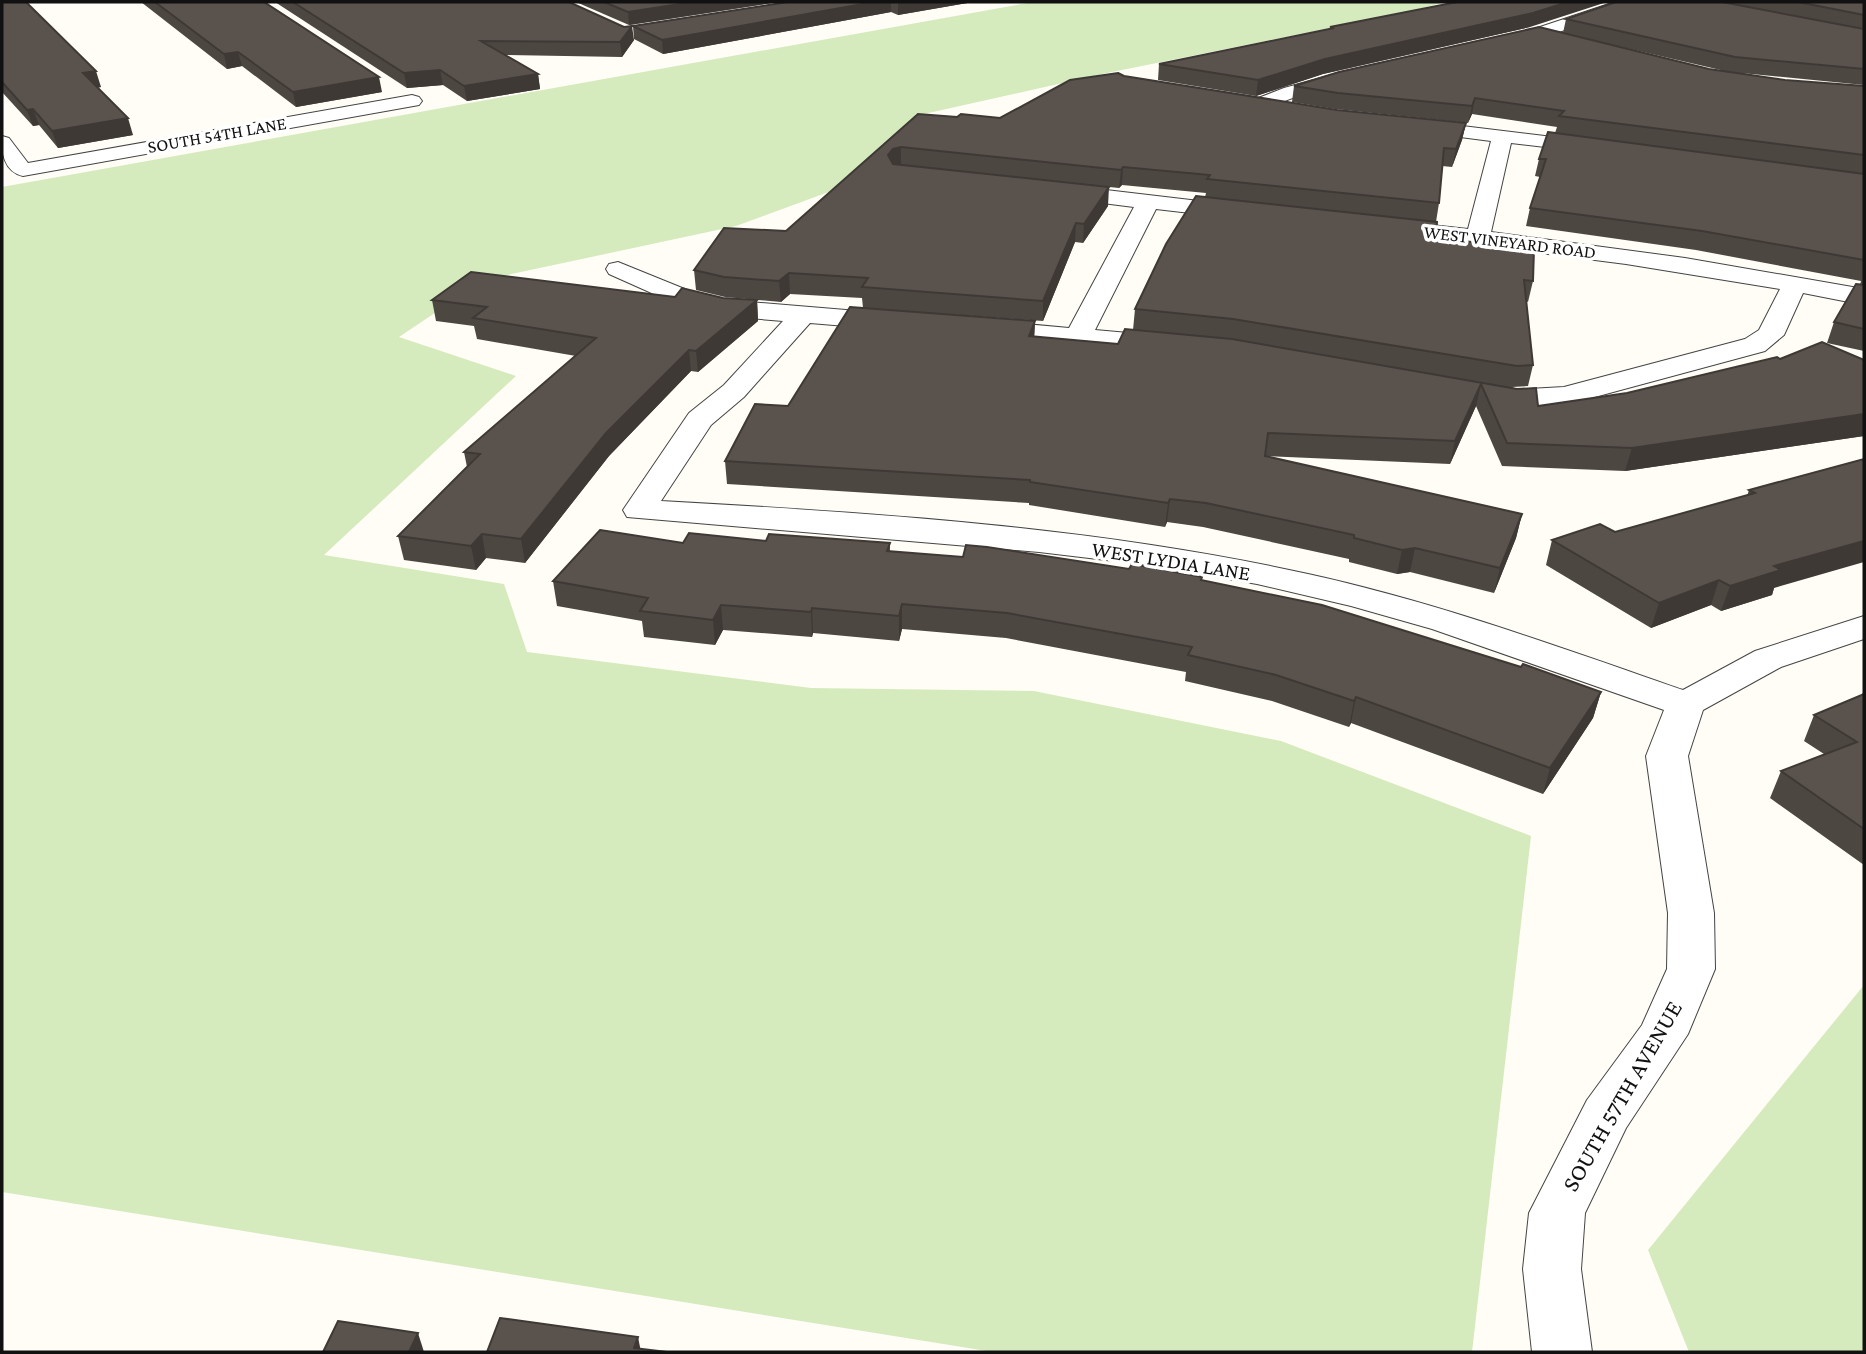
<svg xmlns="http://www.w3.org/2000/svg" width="1866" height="1354" viewBox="0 0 1866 1354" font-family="'Crimson Pro',serif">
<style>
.green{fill:#d5ebbd}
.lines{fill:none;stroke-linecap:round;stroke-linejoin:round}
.minor-casing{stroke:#444;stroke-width:2}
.minor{fill:#fff;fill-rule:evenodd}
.wall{fill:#4d4742;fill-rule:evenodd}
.shaded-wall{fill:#3f3936}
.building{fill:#5a524d;stroke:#3f3936;stroke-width:2}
.labels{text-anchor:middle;stroke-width:7;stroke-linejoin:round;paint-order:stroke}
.far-street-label{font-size:18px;fill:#111;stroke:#fff}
.street-label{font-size:21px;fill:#111;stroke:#fff}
.near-street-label{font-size:24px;fill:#111;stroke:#fff}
</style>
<rect width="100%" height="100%" fill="#fffdf5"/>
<g class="green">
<polygon points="1033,2 1445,2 1400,14 1107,73 915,116 834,190 736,226 484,280 399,337 516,376 324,555 504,584 527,652 811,688 1034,691 1281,741 1531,836 1472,1352 993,1352 2,1192 2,187"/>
<polygon points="1864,985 1864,1352 1689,1352 1648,1250"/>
</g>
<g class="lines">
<g class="minor-casing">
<g id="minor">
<polygon points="1615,2 1638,2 1636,5 1542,38 1497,48 1488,43 1491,39 1531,30"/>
<polygon points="1343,72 1350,74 1352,78 1350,82 1298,96 1255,112 1245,106 1248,102 1284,88"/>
<path d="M412,95L419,97L422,101L419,105L23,176C4,172 1,152 2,136L9,138L28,163Z"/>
<polygon points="1413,120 1603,143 1606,147 1603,151 1596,153 1511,143 1491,232 1685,258 1864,289 1864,305 1803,293 1784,335 1765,351 1565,405 1512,408 1475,402 1470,396 1475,390 1485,387 1512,390 1564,387 1745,339 1759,330 1780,289 1626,264 1377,232 1373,227 1377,222 1385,220 1468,229 1491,141 1406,130 1403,126 1406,122"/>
<polygon points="1055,184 1250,207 1253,212 1250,217 1242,219 1156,209 1095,330 1173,337 1183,339 1187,345 1183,351 1173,353 973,334 969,328 973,322 982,320 1069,328 1134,207 1047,196 1044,191 1047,186"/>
<path d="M618,262L692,292L725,300L894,314L903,316L907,322L903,328L894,330L810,323L744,397L711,425L661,501C877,513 1097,527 1308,574C1436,602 1559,647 1683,690L1755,651L1864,616V639L1781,667L1703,710L1688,756L1714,913L1715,969L1688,1034L1626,1128L1585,1213L1581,1269L1592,1352H1532L1523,1269L1529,1213L1587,1100L1642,1025L1667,969L1668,913L1646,756L1664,710L1432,629L1351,606L1257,584L1148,565L1039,552L627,517L623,510L689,413L724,385L783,321L725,316L674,303L609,274L606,269L609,264Z"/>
</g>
</g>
<use href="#minor" class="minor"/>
</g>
<g class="wall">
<polygon points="2,2 101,87 97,88 133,135 58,148 39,125 33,126 2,92"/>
<polygon points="141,2 264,2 382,92 296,107 242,66 227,69"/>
<polygon points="275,2 569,2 634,40 622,57 506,55 538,74 540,89 467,101 443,85 407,88"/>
<polygon points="576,2 778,2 629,25"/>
<polygon points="788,2 973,2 898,15 891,12 663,54 634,39 633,26"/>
<path d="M1616,2H1864V85L1741,73L1785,80L1864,86V351L1827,343L1834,322L1860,285L1861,281L1696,250L1526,226L1530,208L1540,177L1535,176L1539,159L1555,133L1557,127L1472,114L1468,123L1335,109L1292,102L1294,86L1563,33L1566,19ZM1613,45L1725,71L1709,69Z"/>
<polygon points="1330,27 1530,27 1323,74 1256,96 1158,80 1159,64 1330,29"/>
<polygon points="1124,76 1337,110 1466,123 1462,140 1452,167 1442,166 1439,203 1436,222 1436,238 1533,281 1528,302 1526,301 1533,365 1528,386 1512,387 1517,389 1538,406 1627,393 1780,359 1864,360 1864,436 1625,471 1502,466 1476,406 1450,464 1265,456 1522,514 1516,538 1494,593 1410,572 1397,574 1349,562 1349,559 1203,527 1167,522 1165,527 1029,505 1029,503 727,484 725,461 788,406 1035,321 1034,337 1118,344 1133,330 1135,309 1205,197 1206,193 1122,185 1119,188 901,165 1108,206 1083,243 1075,242 1043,321 863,308 862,298 790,294 781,302 725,297 696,290 694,270 786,231 918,114 957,117 1000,118"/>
<polygon points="675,297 757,300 758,321 698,372 691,371 609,456 525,563 486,558 476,570 404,560 398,536 467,467 464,452 576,356 477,339 474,326 436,321 432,300"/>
<polygon points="1864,459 1774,588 1772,595 1721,611 1711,605 1651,628 1546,565 1552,540 1615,532 1747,496 1749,490"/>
<polygon points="766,541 890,543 890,551 1201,580 1601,692 1593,718 1543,794 1351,723 1349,727 1272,701 1185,681 1186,672 1006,638 902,629 899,641 813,633 812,637 723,630 715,645 644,637 642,621 557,606 553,581 683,543"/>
<polygon points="1864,690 1864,865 1770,798 1781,771 1824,754 1804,741 1814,715 1862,695"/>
</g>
<g class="shaded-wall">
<polygon points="693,2 778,2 629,25 628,12"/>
<polygon points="874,2 891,2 891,12 663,54 662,40"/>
<polygon points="898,2 973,2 898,15"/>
<polygon points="1568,2 1607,2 1530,27 1323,74 1256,96 1258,80 1325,59"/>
<polygon points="632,26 634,40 622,57 620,42"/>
<polygon points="238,52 242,66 227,69 224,54"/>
<polygon points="440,70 443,85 407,88 404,73"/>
<polygon points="96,71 101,87 87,89 83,73"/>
<polygon points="538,74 540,89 467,101 464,86"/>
<polygon points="379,77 382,92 296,107 293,92"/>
<polygon points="1475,98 1472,114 1468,123 1472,106"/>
<polygon points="33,109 39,125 33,126 27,110"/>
<polygon points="128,118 133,135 58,148 52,131"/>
<polygon points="1466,123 1462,140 1452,167 1456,149"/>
<polygon points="901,147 901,164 893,166 888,155 893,149"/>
<polygon points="1123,167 1122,185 1119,188 1121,170"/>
<polygon points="1109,187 1108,206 1083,243 1084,224"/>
<polygon points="1076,223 1075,242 1043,321 1043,301"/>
<polygon points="789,273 790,294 781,302 779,281"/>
<polygon points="757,300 758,321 698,372 696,351"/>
<polygon points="1035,321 1034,342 1029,336"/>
<polygon points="689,350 691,371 609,456 525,563 521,539 606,433"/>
<polygon points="1481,384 1476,406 1450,464 1455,441"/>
<polygon points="1864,414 1864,436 1625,471 1632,448"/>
<polygon points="1170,499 1167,522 1165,527 1168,503"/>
<polygon points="1522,514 1516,538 1494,593 1500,568"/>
<polygon points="482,534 486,558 476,570 471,546"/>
<polygon points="1864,541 1864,562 1774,588 1772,595 1721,611 1730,586 1774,566"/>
<polygon points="1415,548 1410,572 1397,574 1402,550"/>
<polygon points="1719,580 1711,605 1651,628 1659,603"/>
<polygon points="902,604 902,629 899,641 899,616"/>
<polygon points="721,605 723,630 715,645 713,620"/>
<polygon points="812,608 813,633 812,637 811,612"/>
<polygon points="1601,692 1593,718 1543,794 1550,768"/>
<polygon points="1356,697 1351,723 1349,727 1354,701"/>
<polygon points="418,1333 424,1352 409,1352"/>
<polygon points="638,1337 641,1352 634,1348"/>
</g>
<g class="building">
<polygon points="2,2 26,2 96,71 83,73 128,118 52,131 33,109 27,110 2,82"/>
<polygon points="155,2 264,2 379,77 293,92 238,52 224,54"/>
<polygon points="293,2 569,2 624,27 632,26 620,42 481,41 538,74 464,86 440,70 404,73"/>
<polygon points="604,2 693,2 628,12"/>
<polygon points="788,2 874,2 662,40 633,26"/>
<polygon points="1457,2 1568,2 1533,13 1325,59 1258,80 1159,64 1334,28 1330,27"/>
<polygon points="1616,2 1722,2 1864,29 1864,69 1735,57 1566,19"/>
<polygon points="1798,2 1864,2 1864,15"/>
<polygon points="1539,27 1709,69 1785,80 1864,86 1864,155 1559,116 1564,111 1475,98 1472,106 1338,93 1294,86 1339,72"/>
<polygon points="1118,73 1124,76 1337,110 1466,123 1456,149 1444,148 1439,203 1207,179 1210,175 1123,167 1121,170 901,147 893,149 888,155 893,164 1109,187 1084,224 1076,223 1043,301 862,287 868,278 789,273 779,281 724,277 694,270 724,228 786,231 918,114 957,117 961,114 1000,118 1070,80"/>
<polygon points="1548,132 1864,174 1864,260 1702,231 1530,208 1546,159 1539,159"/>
<polygon points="1196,196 1437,222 1436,238 1534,249 1533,281 1524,280 1533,365 1517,366 1233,319 1135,309 1166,244"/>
<polygon points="471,272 675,297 682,288 723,298 757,300 696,351 689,350 606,433 521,539 482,534 471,546 398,536 480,454 464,452 596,338 473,318 487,307 432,300"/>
<polygon points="1856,284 1864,285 1864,329 1834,322"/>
<polygon points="850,307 1035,321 1029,336 1118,344 1125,329 1232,339 1517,389 1536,388 1538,406 1627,393 1777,357 1780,359 1822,342 1864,360 1864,414 1632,448 1507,443 1481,384 1455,441 1268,433 1265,456 1522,514 1500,568 1415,548 1402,550 1354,538 1354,535 1206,503 1170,499 1168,503 1030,482 1030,480 725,461 755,404 788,406"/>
<polygon points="1864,459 1864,541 1774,566 1781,570 1730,586 1719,580 1659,603 1552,540 1600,524 1615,532 1755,493 1749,490"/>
<polygon points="600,530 683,543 689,533 766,541 769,534 890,543 887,551 963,557 966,545 987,547 1129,569 1132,564 1202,577 1201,580 1322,605 1521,667 1523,664 1601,692 1550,768 1356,697 1354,701 1276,675 1188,655 1192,647 1007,613 902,604 899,616 812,608 811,612 721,605 713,620 640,611 648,598 553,581"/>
<polygon points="1864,694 1864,829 1781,771 1857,742 1814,715"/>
<polygon points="500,1318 638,1337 634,1348 667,1352 487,1352"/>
<polygon points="338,1321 418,1333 409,1352 323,1352"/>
</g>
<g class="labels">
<g class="far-street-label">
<text transform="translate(217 135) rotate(-10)" y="6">SOUTH 54TH LANE</text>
<text transform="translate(1510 242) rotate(7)" y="6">WEST VINEYARD ROAD</text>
</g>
<g class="street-label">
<text transform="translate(1171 561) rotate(9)" y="7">WEST LYDIA LANE</text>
</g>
<g class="near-street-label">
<text transform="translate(1622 1096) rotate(-60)" y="8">SOUTH 57TH AVENUE</text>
</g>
</g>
<rect width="1866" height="1354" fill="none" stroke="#111111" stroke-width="7"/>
</svg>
